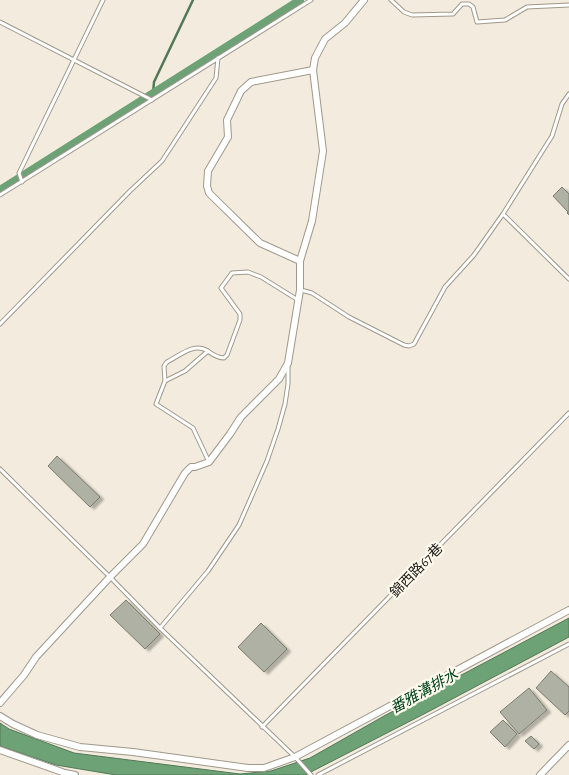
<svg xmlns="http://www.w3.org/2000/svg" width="569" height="775" viewBox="0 0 569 775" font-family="'Alegreya Sans','Noto Sans TC',sans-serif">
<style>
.water{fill:#6ca275;stroke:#537857}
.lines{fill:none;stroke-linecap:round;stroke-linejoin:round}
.stream{stroke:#537857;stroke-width:2.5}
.canal{stroke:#6ca275;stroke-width:8}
.building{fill:#aeb1a3;stroke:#7a7d6f;filter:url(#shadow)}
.service-casing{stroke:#9f998b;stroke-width:5}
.minor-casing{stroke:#9f998b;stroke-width:8}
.service{stroke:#fff;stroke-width:3}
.minor{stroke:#fff;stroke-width:6}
.labels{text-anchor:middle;stroke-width:4.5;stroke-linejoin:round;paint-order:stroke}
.street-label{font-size:14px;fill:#181611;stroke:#fffaee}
.water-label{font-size:15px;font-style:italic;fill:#02451a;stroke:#fffaee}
</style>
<defs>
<filter id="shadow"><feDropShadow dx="4" dy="2.5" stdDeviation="1" flood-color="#0004"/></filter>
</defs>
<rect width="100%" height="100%" fill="#f3ecde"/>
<polygon class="water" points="569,618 569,637 424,714 305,775 116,775 56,765 0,746 0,723 9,729 74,753 240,774 271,771 310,758 384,716"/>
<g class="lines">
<polyline class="stream" points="153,93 154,82 193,0"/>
<polyline class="canal" points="0,190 300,0"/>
</g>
<g class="building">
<polygon points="562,187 569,194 569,215 567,213 568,212 553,196"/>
<polygon points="57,456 100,497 90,507 48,466"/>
<polygon points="126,600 160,634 145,649 110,615"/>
<polygon points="261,623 287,649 264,672 238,647"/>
<polygon points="551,671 569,687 569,711 565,715 536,688"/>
<polygon points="529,688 547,710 519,734 500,712"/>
<polygon points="503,720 517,734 505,747 490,732"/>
<polygon points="531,736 539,744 534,749 525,741"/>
</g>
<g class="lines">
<g class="service-casing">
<g id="service">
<polyline points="391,0 404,12 412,15 453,14 462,4 469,4 473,7 477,22 505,20 527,7 569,5"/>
<polyline points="0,22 152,100"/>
<polyline points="22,182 19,173 103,0"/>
<polyline points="0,195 311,0"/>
<polyline points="503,214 569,279"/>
<polyline points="301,290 312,293 349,317 404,345 409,346 414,344 445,287 474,255 503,214 552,136 562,104 569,94"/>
<polyline points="0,324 130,191 162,161 216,78 218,58"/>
<polyline points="165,381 185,371 208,351"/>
<path d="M209,462L193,428L156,404L165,381L164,366L167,362C179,356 193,343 206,350C212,354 217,358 224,358L227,355L240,320V314L221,288L232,273L248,272L261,277L298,300"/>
<polyline points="0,469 110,577 160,628 295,757 311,775"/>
<polyline points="160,628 208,571 239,525 267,461 278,429 285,404 288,384 288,367"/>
<polyline points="262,727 569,413"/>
<polyline points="318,775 569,644"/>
</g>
</g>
<g class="minor-casing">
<g id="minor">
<polyline points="300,261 260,243 209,193 207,186 208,171 228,137 227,120 241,91 251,82 313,70"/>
<polyline points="0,703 24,675 36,657 110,577 143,544 185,473 191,467 195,467 209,462 230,434 241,417 279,379 288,363 300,290 300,261 312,221 323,151 313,70 315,58 325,39 345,23 364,0"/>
<polyline points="0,716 13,724 37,735 80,747 133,752 248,768 264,768 295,757 569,610"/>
<polyline points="0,750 65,773 75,775"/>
<polyline points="540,775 569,745"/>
</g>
</g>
<use href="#service" class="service"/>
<use href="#minor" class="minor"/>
</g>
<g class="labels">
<g class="street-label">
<text transform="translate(416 570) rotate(-46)" y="5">錦西路67巷</text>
</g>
<g class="water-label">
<text transform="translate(424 691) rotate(-29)" y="5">番雅溝排水</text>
</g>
</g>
</svg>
